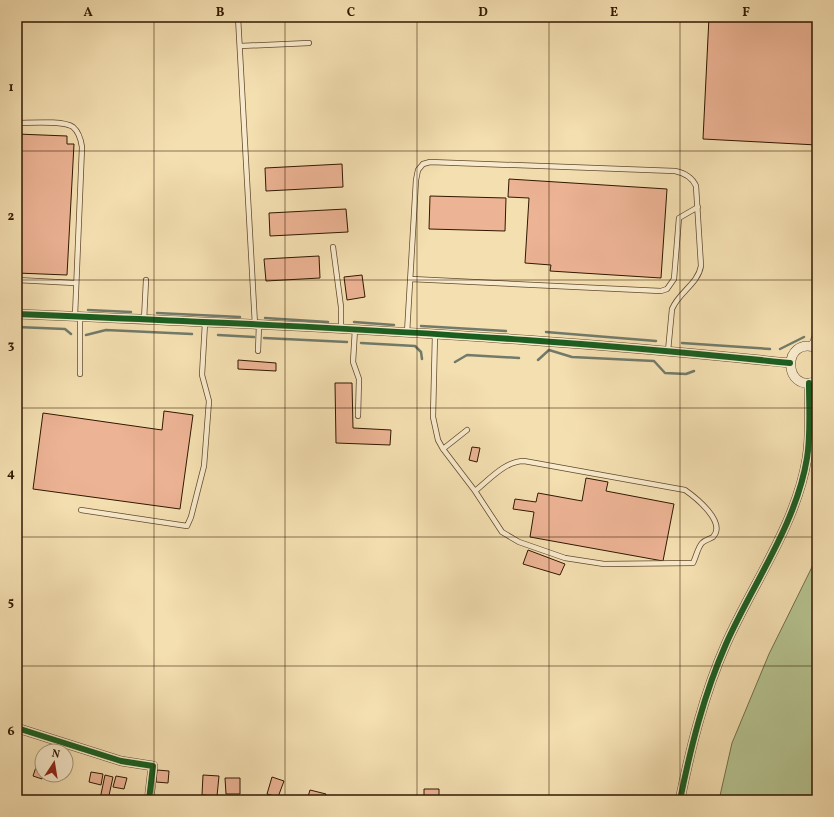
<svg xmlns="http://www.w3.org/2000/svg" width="834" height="817" viewBox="0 0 834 817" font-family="Vollkorn,serif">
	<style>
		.green { fill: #b5c390; stroke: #726e48 }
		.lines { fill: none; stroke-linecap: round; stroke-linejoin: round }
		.stream { stroke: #717a6a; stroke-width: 2.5 }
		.building { fill: #ecb394; stroke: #301800 }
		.lane-casing { stroke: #614a2c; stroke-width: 6 }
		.street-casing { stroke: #614a2c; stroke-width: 10 }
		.lane { stroke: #f8eacc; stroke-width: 4.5 }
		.street { stroke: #f8eacc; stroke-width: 9 }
		.cycleway-casing { stroke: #f8eacc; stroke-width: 8 }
		.cycleway { stroke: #1b5e20; stroke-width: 6 }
		.grid { fill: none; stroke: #301800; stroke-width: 1; stroke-opacity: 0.55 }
		.neatline { fill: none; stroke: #301800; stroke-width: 1.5 }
		.grid-label { font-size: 13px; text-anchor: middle; font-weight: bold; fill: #301800 }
	</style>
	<rect width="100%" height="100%" fill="#f4dfb1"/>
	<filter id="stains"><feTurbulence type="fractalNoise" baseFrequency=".005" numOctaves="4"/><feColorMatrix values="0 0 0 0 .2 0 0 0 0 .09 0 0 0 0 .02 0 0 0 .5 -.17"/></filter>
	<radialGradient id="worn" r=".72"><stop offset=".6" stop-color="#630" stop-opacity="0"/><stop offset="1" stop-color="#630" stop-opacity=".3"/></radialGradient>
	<path class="green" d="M817,564V800H719L732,743L769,654L813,565Z"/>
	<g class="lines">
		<path class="stream" d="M88,310L131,312
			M157,313L240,317
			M265,318L328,322
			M354,322L394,325
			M421,326L506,331
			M17,327L65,329L71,334
			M546,332L656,341
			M86,335L106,330L192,334
			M218,335L254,337
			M264,338L347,342
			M361,343L415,346L421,352L422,359
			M682,343L770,349
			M780,349L804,337
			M538,360L549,350L572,357L654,361L665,373L686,374L694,371
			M455,362L467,355L519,358"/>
	</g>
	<path class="building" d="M709,17H817V145L703,139Z
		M17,134L67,136V144H74L67,275L17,273Z
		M342,164L343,187L266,191L265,168Z
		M509,179L667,189L661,278L550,271L551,265L525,263L529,198L508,197Z
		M430,196L506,198L505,231L429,229Z
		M346,209L348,232L270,236L269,213Z
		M319,256L320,278L266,281L264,259Z
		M362,275L365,297L347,300L344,277Z
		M238,360L276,363V371L238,369Z
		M335,383H352L353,428L391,430L390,445L336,443Z
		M164,411L193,415L180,509L33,489L43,413L162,430Z
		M472,447L480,448L477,462L469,460Z
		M586,478L608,482L606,491L674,504L663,561L530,537L534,512L513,509L515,499L536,502L538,493L582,501Z
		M528,550L565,564L560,575L523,564Z
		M37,764L42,765V775H44L42,779L33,776Z
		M157,770L169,771L168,783L156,782Z
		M91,772L103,774L101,785L89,782Z
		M105,775L113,777L108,800L100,799Z
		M203,775L219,776L217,796L202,795Z
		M116,776L127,778L124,789L113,787Z
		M272,777L284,781L278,797L267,794Z
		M225,778H240V794H226Z
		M424,789H439V800H424Z
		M310,790L326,794L325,800H307Z"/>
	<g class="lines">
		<defs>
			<path id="lane" d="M238,17L255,325
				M240,46L309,43
				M17,123C30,123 63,120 73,127C79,132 81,140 82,147L75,316
				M333,247L341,307V328
				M411,279L661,291L667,289L674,279L679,218L698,207
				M17,280L75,283
				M144,320L146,280
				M355,329L353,362L359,379L358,416
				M407,333L416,180L418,170L423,164L430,162L675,171C685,173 692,177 696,186L701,266C698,284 679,292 672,309L668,351
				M435,334L433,417L438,440L443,449L475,491L502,532L519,542L565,558L604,564L693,563C696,557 698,547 702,543C705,540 710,539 713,537C727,522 695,497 685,490L524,461C505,461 489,480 475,491
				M258,351L259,325
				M80,374V317
				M443,449L467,430
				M81,510L187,526L191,517L204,466L209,401L202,375L205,323"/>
			<path id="street" d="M17,314C187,321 357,328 526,340C614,346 702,354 790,363
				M813,347L817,336
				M817,348C781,335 783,395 817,381
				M17,728L121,761L153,766L149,800
				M680,800C691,746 704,694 726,644C753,583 796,525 807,458C811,434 809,408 809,383"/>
		</defs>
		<use href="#lane" class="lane-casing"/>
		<use href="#street" class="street-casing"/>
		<use href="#lane" class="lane"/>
		<use href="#street" class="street"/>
		<defs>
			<path id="cycleway" d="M17,314C187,321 357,328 526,340C614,346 702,354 790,363
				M17,728L121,761L153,766L149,800
				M680,800C691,746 704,694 726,644C753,583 796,525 807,458C811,434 809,408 809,383"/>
		</defs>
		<use href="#cycleway" class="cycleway-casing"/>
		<use href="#cycleway" class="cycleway"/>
	</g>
	<path class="grid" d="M154,17V800M285,17V800M417,17V800M549,17V800M680,17V800M17,151H817M17,280H817M17,408H817M17,537H817M17,666H817"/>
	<rect width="834" height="817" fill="none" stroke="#f4dfb1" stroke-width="44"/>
	<g transform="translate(54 763) rotate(12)"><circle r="19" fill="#f8eacc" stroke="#a8967a"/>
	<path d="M0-3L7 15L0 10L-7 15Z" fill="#8f2418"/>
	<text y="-6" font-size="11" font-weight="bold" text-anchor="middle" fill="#301800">N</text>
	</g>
	<rect x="22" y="22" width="790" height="773" class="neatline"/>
	<g class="grid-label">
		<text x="88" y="16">A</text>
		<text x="220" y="16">B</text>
		<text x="351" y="16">C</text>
		<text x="483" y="16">D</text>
		<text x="614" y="16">E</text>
		<text x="746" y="16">F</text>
		<text x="11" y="91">1</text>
		<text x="11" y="220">2</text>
		<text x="11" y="349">3</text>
		<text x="11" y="477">4</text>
		<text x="11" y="606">5</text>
		<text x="11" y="735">6</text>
	</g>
	<rect width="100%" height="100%" filter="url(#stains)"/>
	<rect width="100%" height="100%" fill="url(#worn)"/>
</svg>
